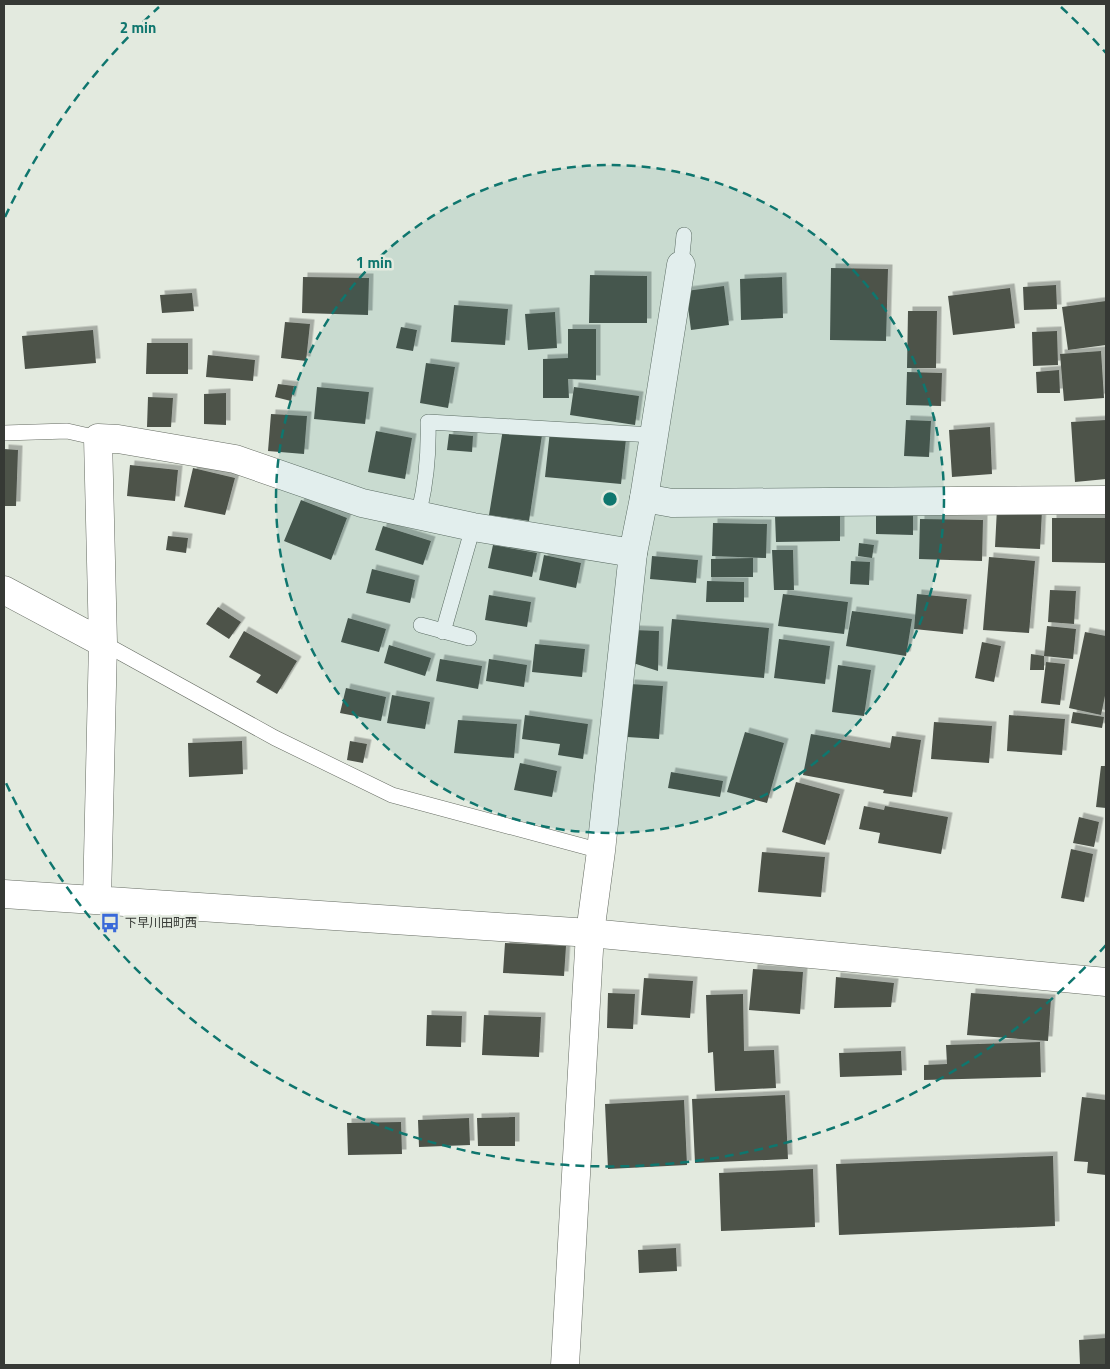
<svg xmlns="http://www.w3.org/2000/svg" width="1110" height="1369" viewBox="0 0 1110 1369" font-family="'Titillium Web','Noto Sans JP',sans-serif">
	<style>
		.building { fill: #4d524a; filter: url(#shadow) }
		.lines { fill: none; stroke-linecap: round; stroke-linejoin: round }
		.service-casing { stroke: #666c63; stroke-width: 16 }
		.minor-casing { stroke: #666c63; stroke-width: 29 }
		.tertiary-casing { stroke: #666c63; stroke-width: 29 }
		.service { stroke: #fff; stroke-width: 15 }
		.minor { stroke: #fff; stroke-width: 28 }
		.tertiary { stroke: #fff; stroke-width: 28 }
		.ring { fill: none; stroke: #0f766e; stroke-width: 2.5; stroke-dasharray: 9 6 }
		.labels { text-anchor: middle; stroke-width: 5; stroke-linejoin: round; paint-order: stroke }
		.poi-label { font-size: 12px; fill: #363935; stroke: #e3eadf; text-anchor: start }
		.centre { fill: #0f766e; stroke: #e3eadf; stroke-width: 2.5 }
		.ring-label { font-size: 15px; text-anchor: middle; font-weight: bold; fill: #0f766e; stroke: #e3eadf; stroke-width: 5; stroke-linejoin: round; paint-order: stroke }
	</style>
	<defs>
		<filter id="shadow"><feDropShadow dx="4.5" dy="-4.5" stdDeviation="0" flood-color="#0004"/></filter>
	</defs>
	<rect width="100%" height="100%" fill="#e3eadf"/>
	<path class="building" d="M831,268L888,269L886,341L830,340Z
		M590,275L647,276V323H589Z
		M303,277L369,278L368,315L302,313Z
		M782,277L783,318L741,320L740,279Z
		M1056,285L1057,309L1024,310L1023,287Z
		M724,286L729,325L691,330L686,291Z
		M1010,288L1015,328L953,335L948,296Z
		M192,293L194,311L162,313L160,295Z
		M1106,301V345L1068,350L1062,307Z
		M454,305L508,309L505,345L451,342Z
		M908,311H937L936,368H907Z
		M555,312L557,348L528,350L525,314Z
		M285,322L310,324L306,361L281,358Z
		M401,327L417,330L413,351L396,348Z
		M568,329H596V380L568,379L569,398H543V359L568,358Z
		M93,330L96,363L25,369L22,336Z
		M1057,331L1058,365L1033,366L1032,332Z
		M147,343H188V374H146Z
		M1101,351L1104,398L1064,401L1060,354Z
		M208,355L255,360L253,381L206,377Z
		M426,363L455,367L448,408L420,403Z
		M1059,370L1060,393H1037L1036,372Z
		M907,372L942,373L941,406L906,405Z
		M278,384L294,386L291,401L275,397Z
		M317,387L369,392L365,424L314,419Z
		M574,387L639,396L635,425L570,415Z
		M226,393V425L204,424V394Z
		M148,397L173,398L171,427H147Z
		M271,414L307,416L304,454L268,451Z
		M906,420L931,421L929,457L904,456Z
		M1106,420V479L1075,482L1071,422Z
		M990,427L992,474L952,477L949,430Z
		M503,429L542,435L529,521L489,515Z
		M376,431L412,438L405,479L368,472Z
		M550,431L626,439L621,484L545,477Z
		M449,434L473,436L472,452L447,450Z
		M4,449L18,450L16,506H4Z
		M130,465L178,470L175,501L127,496Z
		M193,468L235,478L225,515L184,507Z
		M301,500L347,518L331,560L284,541Z
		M997,508L1042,510L1040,549L995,547Z
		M876,511L913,512V535L876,534Z
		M840,515V541L776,542L775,516Z
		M1052,518H1106V563L1052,562Z
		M920,519L983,520L982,561L919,559Z
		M713,523L767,524L766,558L712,556Z
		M383,526L431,541L423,565L375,550Z
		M168,536L188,538L186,553L166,550Z
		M859,543L874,545L872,558L858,556Z
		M493,545L537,553L532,577L488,568Z
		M772,550H793L794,590H774Z
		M544,555L581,563L576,588L539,580Z
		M652,556L698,560L696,583L650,579Z
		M989,557L1035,561L1029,633L983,630Z
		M753,558V577H711V559Z
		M851,561L870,562L869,585L850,584Z
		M372,569L415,580L410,603L366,593Z
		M707,581L744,582V602H706Z
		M1050,590L1076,591L1074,624L1048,622Z
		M783,594L848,602L844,634L778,626Z
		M917,594L967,599L963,634L914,629Z
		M489,595L531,602L527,627L485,620Z
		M218,607L241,622L229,639L206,624Z
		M852,611L912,619L906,656L846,646Z
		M348,618L386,629L379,652L341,642Z
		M672,619L769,628L764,678L667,669Z
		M1047,626L1076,629L1073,659L1044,656Z
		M633,630L659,631L658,671L633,663Z
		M244,631L297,661L277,694L256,682L261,675L229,657Z
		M1085,632L1106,636V691L1101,715L1069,708Z
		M779,639L830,646L825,684L774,678Z
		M982,642L1001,646L994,682L975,678Z
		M535,644L585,649L582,677L532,672Z
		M389,645L431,658L425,676L384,663Z
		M1031,654L1044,656V670H1030Z
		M440,659L482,666L478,689L436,681Z
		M489,659L527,665L524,687L486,681Z
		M1046,662L1065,664L1060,705L1041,703Z
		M838,665L871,670L864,716L832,712Z
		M630,684L663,686L659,739L627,737Z
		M346,688L386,697L381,721L340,713Z
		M392,695L430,702L425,729L387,723Z
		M1073,712L1104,717L1102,728L1071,723Z
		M525,715L588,724L583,759L558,755L560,744L522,739Z
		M1009,715L1065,719L1062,755L1007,751Z
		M458,720L517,724L514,758L454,753Z
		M934,722L992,726L989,763L931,759Z
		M745,732L784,743L767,803L727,792Z
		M811,734L890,748L892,736L921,740L912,797L883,793L884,790L803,775Z
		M242,741L243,774L189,777L188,743Z
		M350,741L367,744L363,763L347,760Z
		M520,763L557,771L552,797L514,790Z
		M1101,766H1106V808L1096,807Z
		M671,772L723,781L720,797L668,788Z
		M796,782L840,794L825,845L782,832Z
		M864,806L884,810L885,806L948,817L941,854L878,843L880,833L859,829Z
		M1079,817L1099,822L1094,847L1073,843Z
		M1071,849L1093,854L1084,902L1061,898Z
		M762,852L825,857L821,897L758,892Z
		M505,943L566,946L564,976L503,973Z
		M753,969L803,972L800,1014L749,1010Z
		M836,977L894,983L891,1007L834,1008Z
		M644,978L693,981L690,1018L641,1015Z
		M608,993L635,994L633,1029L607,1028Z
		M971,993L1051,999L1048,1041L967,1035Z
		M743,994L744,1051L774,1050L776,1088L715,1091L713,1052L708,1053L706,995Z
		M427,1015L462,1016L461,1047L426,1046Z
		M484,1015L541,1017L539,1057L482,1055Z
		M1040,1042L1041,1077L924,1080V1065L947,1064L946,1045Z
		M901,1051L902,1075L840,1077L839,1053Z
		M785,1095L788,1159L695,1163L692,1099Z
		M1082,1097L1106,1100V1175L1087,1173L1088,1162L1074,1161Z
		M684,1100L687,1165L608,1169L605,1104Z
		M515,1117V1146H478L477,1118Z
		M469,1118L470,1145L419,1147L418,1120Z
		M401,1122L402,1154L348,1155L347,1123Z
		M1053,1156L1055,1226L839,1235L836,1164Z
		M813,1169L815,1227L721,1231L719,1173Z
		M676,1248L677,1271L639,1273L638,1250Z
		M1106,1338V1365H1080L1079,1340Z"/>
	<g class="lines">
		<defs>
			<path id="service" d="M681,265L684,235
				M4,433L67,431L98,438
				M418,516C426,485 429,454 428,422L653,435
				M421,625L469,638
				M443,632L473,527
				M103,643L275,738L392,795L601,851"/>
			<path id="minor" d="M681,265L644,498L672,503L1106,500
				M4,590L103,643
				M4,894L590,933L1106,982
				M97,900L103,643L98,438L118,439L235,459L362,503L473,527L633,553"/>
			<path id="tertiary" d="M565,1365L590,933L601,851L633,553L644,498"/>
		</defs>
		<use href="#service" class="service-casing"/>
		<use href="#minor" class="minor-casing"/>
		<use href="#tertiary" class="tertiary-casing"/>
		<use href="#service" class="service"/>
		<use href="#minor" class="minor"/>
		<use href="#tertiary" class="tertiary"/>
	</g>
	<circle cx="610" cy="499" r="334" fill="#0f766e" fill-opacity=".12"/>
	<g class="ring">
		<circle cx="610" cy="499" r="334"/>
		<path d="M1106 945A667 667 0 0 1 5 781M5 217A667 667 0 0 1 159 7M1061 7A667 667 0 0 1 1106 53"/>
	</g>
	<defs>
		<symbol id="bus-bare" viewBox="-9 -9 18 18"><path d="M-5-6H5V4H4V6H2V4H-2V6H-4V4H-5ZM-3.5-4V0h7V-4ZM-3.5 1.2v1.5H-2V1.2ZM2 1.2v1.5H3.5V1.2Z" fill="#3969d9" stroke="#e3eadf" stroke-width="2.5" paint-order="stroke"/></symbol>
	</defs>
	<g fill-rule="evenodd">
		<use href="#bus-bare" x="96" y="909" width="28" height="28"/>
	</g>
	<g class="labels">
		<g class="poi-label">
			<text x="125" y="927">下早川田町西</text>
		</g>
	</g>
	<circle cx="610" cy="499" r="8" class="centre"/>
	<g class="ring-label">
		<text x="138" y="33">2 min</text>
		<text x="374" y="268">1 min</text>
	</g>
	<rect width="1110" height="1369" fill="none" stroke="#363935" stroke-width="10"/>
</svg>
